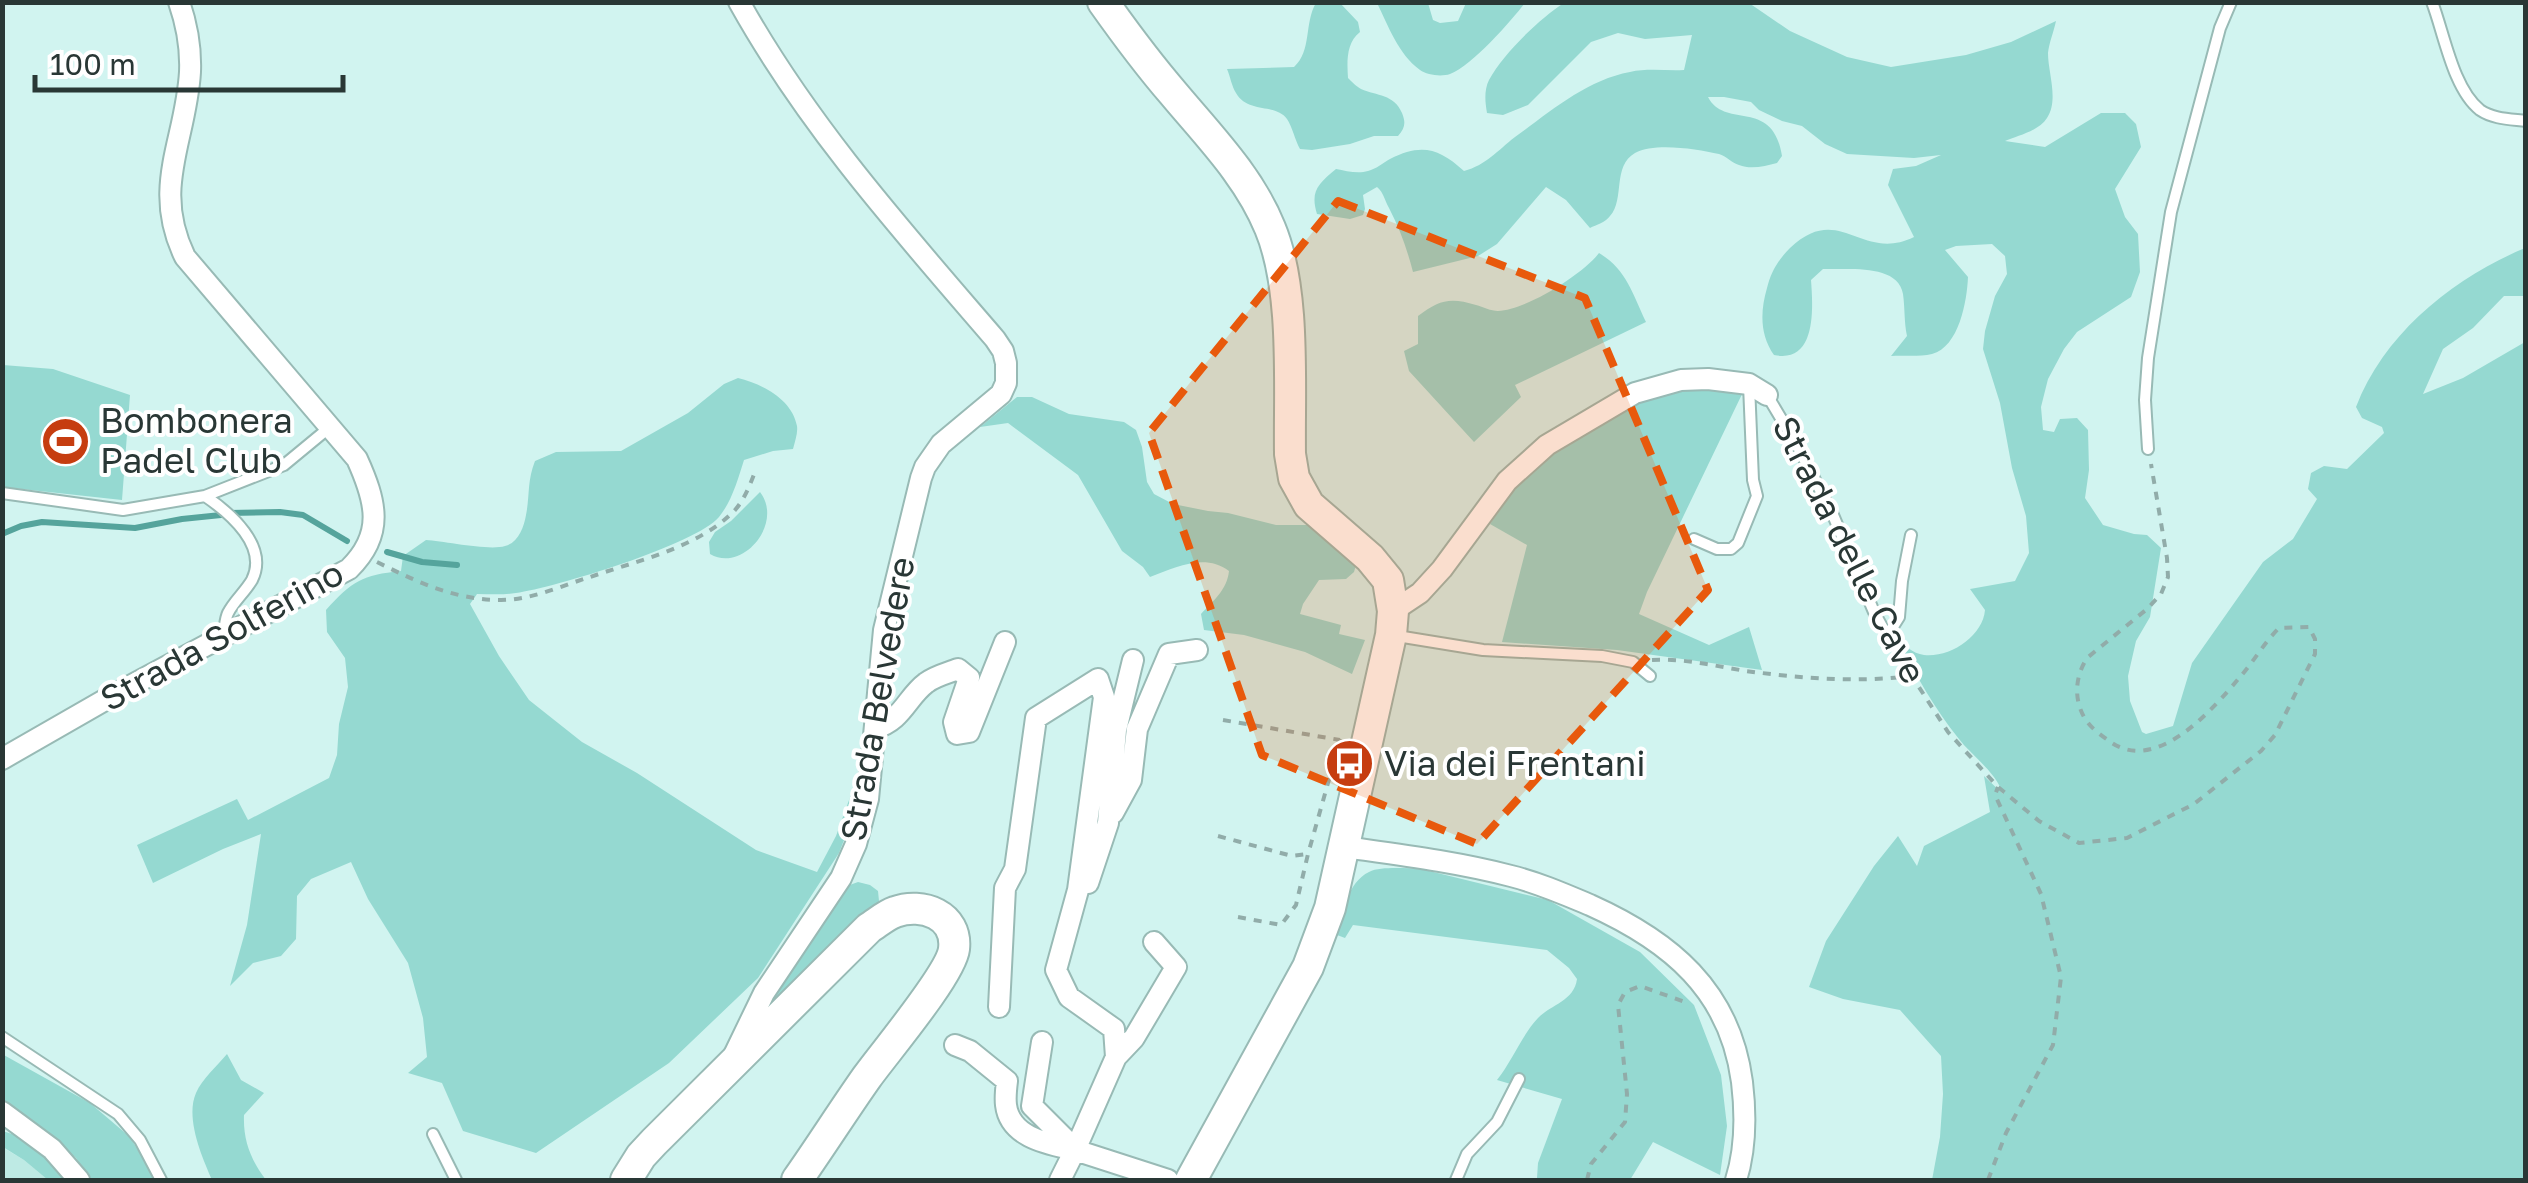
<svg xmlns="http://www.w3.org/2000/svg" width="2528" height="1183" viewBox="0 0 2528 1183" font-family="'Golos Text',sans-serif">
	<style>
		.built { fill: #beeae4 }
		.green { fill: #95d9d1 }
		.lines { fill: none; stroke-linecap: round; stroke-linejoin: round }
		.stream { stroke: #55a49c; stroke-width: 6 }
		.service-casing { stroke: #98bab5; stroke-width: 14 }
		.minor-casing { stroke: #98bab5; stroke-width: 24 }
		.secondary-casing { stroke: #98bab5; stroke-width: 34 }
		.path { stroke: #91aca9; stroke-width: 4; stroke-dasharray: 8 8; stroke-linecap: butt }
		.service { stroke: #fff; stroke-width: 10 }
		.minor { stroke: #fff; stroke-width: 20 }
		.secondary { stroke: #fff; stroke-width: 30 }
		.marked { fill: #e8590c; fill-opacity: 0.2; stroke: #e8590c; stroke-width: 8; stroke-dasharray: 20 12; stroke-linejoin: round }
		.labels { text-anchor: middle; stroke-width: 8; stroke-linejoin: round; paint-order: stroke }
		.poi-label { font-size: 35px; fill: #293735; stroke: #fff; text-anchor: start }
		.street-label { font-size: 35px; fill: #293735; stroke: #fff }
	</style>
	<rect width="100%" height="100%" fill="#d1f4f0"/>
	<path class="built" d="M2,1147L24,1160L48,1180H3Z"/>
	<path class="green" d="M1316,3H1340L1358,22L1360,32C1346,43 1347,62 1348,78C1351,81 1357,87 1361,89C1377,96 1394,94 1402,113C1406,123 1405,128 1398,136H1374L1350,144L1312,150L1300,149C1295,140 1292,126 1287,119C1276,103 1248,114 1236,93C1232,87 1230,76 1227,69L1294,67C1312,51 1304,23 1316,3Z
		M1377,3H1428L1433,20L1440,23L1458,21L1466,3H1525C1510,22 1473,65 1450,74C1441,77 1427,75 1420,70C1398,54 1388,25 1377,3Z
		M1564,3H1749L1790,31L1847,57L1891,67L1966,55L2011,42L2056,21C2054,31 2049,43 2048,53C2048,73 2059,100 2047,118C2039,131 2017,136 2005,141L2045,147L2101,113H2125L2136,124L2141,147L2115,189L2125,217L2138,234L2140,272L2131,297L2077,332L2064,349L2048,379L2041,407L2043,430L2054,432L2060,419L2077,418L2088,430L2089,470L2085,498L2103,525L2134,534L2147,535L2161,548L2150,617L2136,641L2128,676L2130,701L2142,732L2146,734L2173,726L2192,663L2263,562L2293,539L2317,499L2308,489L2311,473L2324,466L2347,469L2384,433L2382,427L2362,418L2356,407C2385,332 2454,278 2525,248V296H2504L2473,328L2443,349L2423,394L2463,378L2525,342V1180H1932L1940,1137L1943,1094L1941,1056L1900,1010L1843,999L1809,987L1826,941L1874,866L1898,836L1917,866L1924,846L1990,812L1984,776L2003,794C1996,772 1973,757 1959,739C1934,708 1914,672 1897,638C1905,646 1912,653 1924,655C1950,658 1983,636 1985,610L1970,589L2015,581L2029,553L2026,516L2012,468L2000,403L1983,349L1985,331L1995,296L2007,274L2005,256L1992,244L1956,246L1945,250L1968,277C1967,301 1959,347 1932,354C1919,357 1903,355 1891,356L1907,336C1904,322 1905,308 1903,294C1898,263 1846,270 1823,269L1811,280C1813,307 1817,364 1774,355C1760,335 1760,312 1767,288C1771,272 1778,260 1790,248C1840,201 1861,263 1914,237L1888,185L1893,169L1916,166L1941,155L1914,158L1847,154L1825,144L1802,126L1782,121L1759,110L1751,102L1724,97H1708C1725,130 1773,97 1782,156L1777,163C1765,166 1751,170 1739,165C1732,163 1726,156 1719,154C1697,149 1655,142 1635,153C1612,166 1625,199 1610,216C1606,222 1596,225 1590,228L1566,200L1546,187L1497,244L1478,256L1413,272C1407,249 1400,229 1389,208C1384,199 1384,193 1377,187L1363,195L1365,209L1363,215L1350,219L1317,214C1310,191 1318,184 1336,169C1346,171 1358,174 1368,171C1376,169 1383,163 1390,159C1421,143 1439,148 1464,171C1486,165 1497,151 1515,137C1550,112 1586,80 1630,72C1647,68 1667,71 1684,70L1692,35L1645,39L1618,33L1591,42L1528,105L1503,115L1487,113C1485,102 1484,90 1489,80C1503,54 1539,19 1564,3Z
		M1599,253C1627,270 1632,293 1646,322L1515,385L1521,397L1474,442L1409,371L1404,351L1418,344V316C1439,300 1450,297 1476,305C1483,307 1491,311 1498,311C1526,310 1582,275 1599,253Z
		M3,365L53,369L130,395L122,500L3,487Z
		M738,378C762,384 792,399 797,426C798,433 795,441 793,449L773,451L744,460C738,479 732,501 719,517C697,544 554,588 516,593C503,595 490,594 477,594L470,604L499,656L529,700L582,742L637,773L756,850L817,872L836,836L857,778V794L851,822L839,853L758,978L669,1063L536,1153L463,1131L442,1083L408,1073L427,1057L423,1018L408,963L368,899L351,862L311,879L297,896L296,939L281,956L253,963L230,986L247,925L261,834L223,849L153,883L137,845L237,799L248,820L329,778L337,755L339,724L348,687L345,658L327,632L326,610C352,581 362,575 401,571L403,556L426,540C444,541 489,551 505,546C518,543 524,527 526,515C530,495 527,481 535,461L556,452L621,451L688,413L724,384Z
		M1720,385L1744,390L1647,592L1639,614L1709,645L1749,627L1762,670L1617,650L1502,642L1527,545L1490,524L1516,487L1550,453L1633,404L1657,396Z
		M1017,397H1032L1069,414L1124,422L1136,430L1142,447L1147,482L1154,494L1173,504L1208,511L1228,513L1276,525H1319L1358,558L1354,572L1346,579L1319,580L1303,604L1300,614L1341,625L1339,634L1365,640L1352,674L1305,652L1244,635L1204,630L1201,614C1213,601 1227,590 1229,571C1205,553 1176,567 1150,577L1143,567L1122,551L1078,475L1008,423L980,427Z
		M760,492C784,523 743,573 710,554L709,542L715,532L731,521Z
		M1417,868L1548,900L1640,952L1694,1005L1721,1075L1727,1126L1720,1175L1653,1142L1630,1180H1548L1537,1178L1538,1163L1562,1099L1497,1080C1512,1061 1522,1035 1538,1018C1552,1004 1574,1001 1577,979L1569,968L1547,950L1353,925L1345,938L1337,935C1341,914 1348,882 1369,872C1381,866 1404,869 1417,868Z
		M858,882L870,885L878,891L879,901L873,911L763,1025L765,991L847,886Z
		M2,1054L90,1103L130,1137L156,1180H90L76,1158L14,1107L3,1101Z
		M227,1054L241,1080L264,1093L244,1115C243,1141 251,1160 266,1180H212C202,1157 185,1118 196,1093C202,1079 217,1066 227,1054Z
		M2,1131C32,1138 49,1159 69,1180H48L24,1160L3,1147Z"/>
	<g class="lines">
		<path class="stream" d="M229,513L280,512L303,515L347,541
			M2,534L21,526L42,522L135,528L182,519L221,515
			M387,552L422,562L457,565"/>
		<defs>
			<path id="service" d="M2432,2C2444,33 2453,89 2480,110C2493,119 2510,119 2526,121
				M1767,395L1798,447L1833,515L1874,612L1887,636L1899,617L1902,581L1911,535
				M2148,449L2145,400L2148,358L2171,212L2220,28L2231,2
				M2,493L123,510L205,496L284,465L330,427
				M205,496C230,513 269,546 252,580C245,592 234,601 228,613C225,619 225,629 223,636
				M1694,539L1717,549H1731L1738,543L1757,496L1753,480L1749,385
				M1397,636L1483,650L1602,656L1633,662L1650,676
				M2,1037L118,1114L140,1140L161,1180
				M433,1134L456,1180
				M1456,1180L1467,1154L1497,1122L1519,1079"/>
			<path id="minor" d="M1393,611L1420,593L1442,569L1507,481L1547,445L1635,393L1681,380L1708,379L1749,384L1767,395
				M875,728C902,721 907,697 926,683C935,676 948,673 958,669L969,678L954,722L957,734L969,732L1005,642
				M2,759L117,693L349,569C385,534 376,501 357,459L185,257C151,187 186,141 190,72C191,48 187,25 179,2
				M1113,813L1131,780L1137,729L1169,654L1197,650
				M1345,847C1401,855 1457,862 1511,876C1539,883 1564,894 1590,905C1670,941 1730,990 1742,1082C1746,1115 1746,1148 1736,1180
				M1088,883L1108,823L1116,730L1133,660
				M999,1007L1005,888L1015,869L1036,718L1098,679L1104,697L1078,890L1056,970L1069,997L1114,1029L1116,1057
				M1042,1042L1032,1106L1074,1148
				M955,1045L970,1051L1007,1081C1006,1089 1005,1097 1006,1105C1010,1138 1049,1144 1075,1150
				M734,1055L764,993L841,878L856,844L868,799L884,630L921,478L925,467L941,444L1001,394L1006,383V363L1003,351L995,339C903,232 808,126 739,2
				M2,1112L52,1149L79,1180
				M1075,1150L1116,1057L1134,1038L1176,967L1154,942
				M1060,1180L1075,1150L1168,1180"/>
			<path id="secondary" d="M1103,2C1125,33 1148,64 1173,93C1208,135 1249,176 1270,228C1296,290 1289,387 1290,454L1294,478L1309,505L1370,558L1388,580L1393,611L1391,635L1330,908L1308,967L1191,1180
				M626,1180L641,1156L654,1142L869,928C877,923 886,915 895,912C922,902 958,915 954,949C951,974 885,1052 867,1077C843,1111 821,1146 797,1180"/>
		</defs>
		<use href="#service" class="service-casing"/>
		<use href="#minor" class="minor-casing"/>
		<use href="#secondary" class="secondary-casing"/>
		<path class="path" d="M377,562C417,582 455,600 501,600C531,600 561,586 590,577C636,561 693,549 730,515C743,504 750,485 756,469
			M1893,647L1948,732L1998,787L2039,821L2079,843L2127,838L2194,804L2261,751L2275,735L2315,654V639L2309,627L2279,628C2264,643 2254,661 2240,677C2213,709 2158,773 2112,743C2102,736 2090,728 2084,717C2073,697 2076,675 2087,658L2147,609L2161,594L2168,577L2167,558L2151,464
			M1652,660C1684,658 1715,666 1746,671C1799,678 1857,683 1910,676
			M1223,720L1340,740L1341,737
			M1218,836L1292,856L1308,854
			M1238,917L1281,925L1296,905L1308,854L1339,744
			M1587,1180L1591,1164L1625,1122L1627,1094L1618,1005L1625,992L1640,986L1688,1003
			M1988,1180L2006,1133L2053,1045L2061,977L2041,894L1995,795L1998,787"/>
		<use href="#service" class="service"/>
		<use href="#minor" class="minor"/>
		<use href="#secondary" class="secondary"/>
	</g>
	<path class="marked" d="M1338,201L1585,298L1708,590L1477,844L1262,755L1149,433Z"/>
	<defs>
		<symbol id="stadium-disc" viewBox="-11 -11 22 22"><circle r="9.5" fill="#c63d10" stroke="#fff"/><path d="M0-5a6.5 5 0 1 0 0 10a6.5 5 0 1 0 0-10ZM-3.5-1.8h7v3.6h-7Z" fill="#fff"/></symbol>
		<symbol id="bus-disc" viewBox="-11 -11 22 22"><circle r="9.5" fill="#c63d10" stroke="#fff"/><path d="M-5-6H5V4H4V6H2V4H-2V6H-4V4H-5ZM-3.5-4V0h7V-4ZM-3.5 1.2v1.5H-2V1.2ZM2 1.2v1.5H3.5V1.2Z" fill="#fff"/></symbol>
	</defs>
	<g fill-rule="evenodd">
		<use href="#stadium-disc" x="38" y="414" width="55" height="55"/>
		<use href="#bus-disc" x="1322" y="736" width="55" height="55"/>
	</g>
	<g class="labels">
		<g class="poi-label">
			<text x="100" y="433">Bombonera<tspan x="100" dy="40">Padel Club</tspan></text>
			<text x="1384" y="776">Via dei Frentani</text>
		</g>
		<g class="street-label">
			<text transform="translate(1849 550) rotate(63)" y="12">Strada delle Cave</text>
			<text transform="translate(222 636) rotate(-29)" y="12">Strada Solferino</text>
			<text transform="translate(878 699) rotate(-80)" y="12">Strada Belvedere</text>
		</g>
	</g>
	<rect width="2528" height="1183" fill="none" stroke="#293735" stroke-width="10"/>
	<path d="M35 75v15h308v-15" fill="none" stroke="#293735" stroke-width="5"/>
	<text x="50" y="75" font-size="30" fill="#293735" stroke="#ffffff" stroke-width="8" paint-order="stroke">100 m</text>
</svg>
